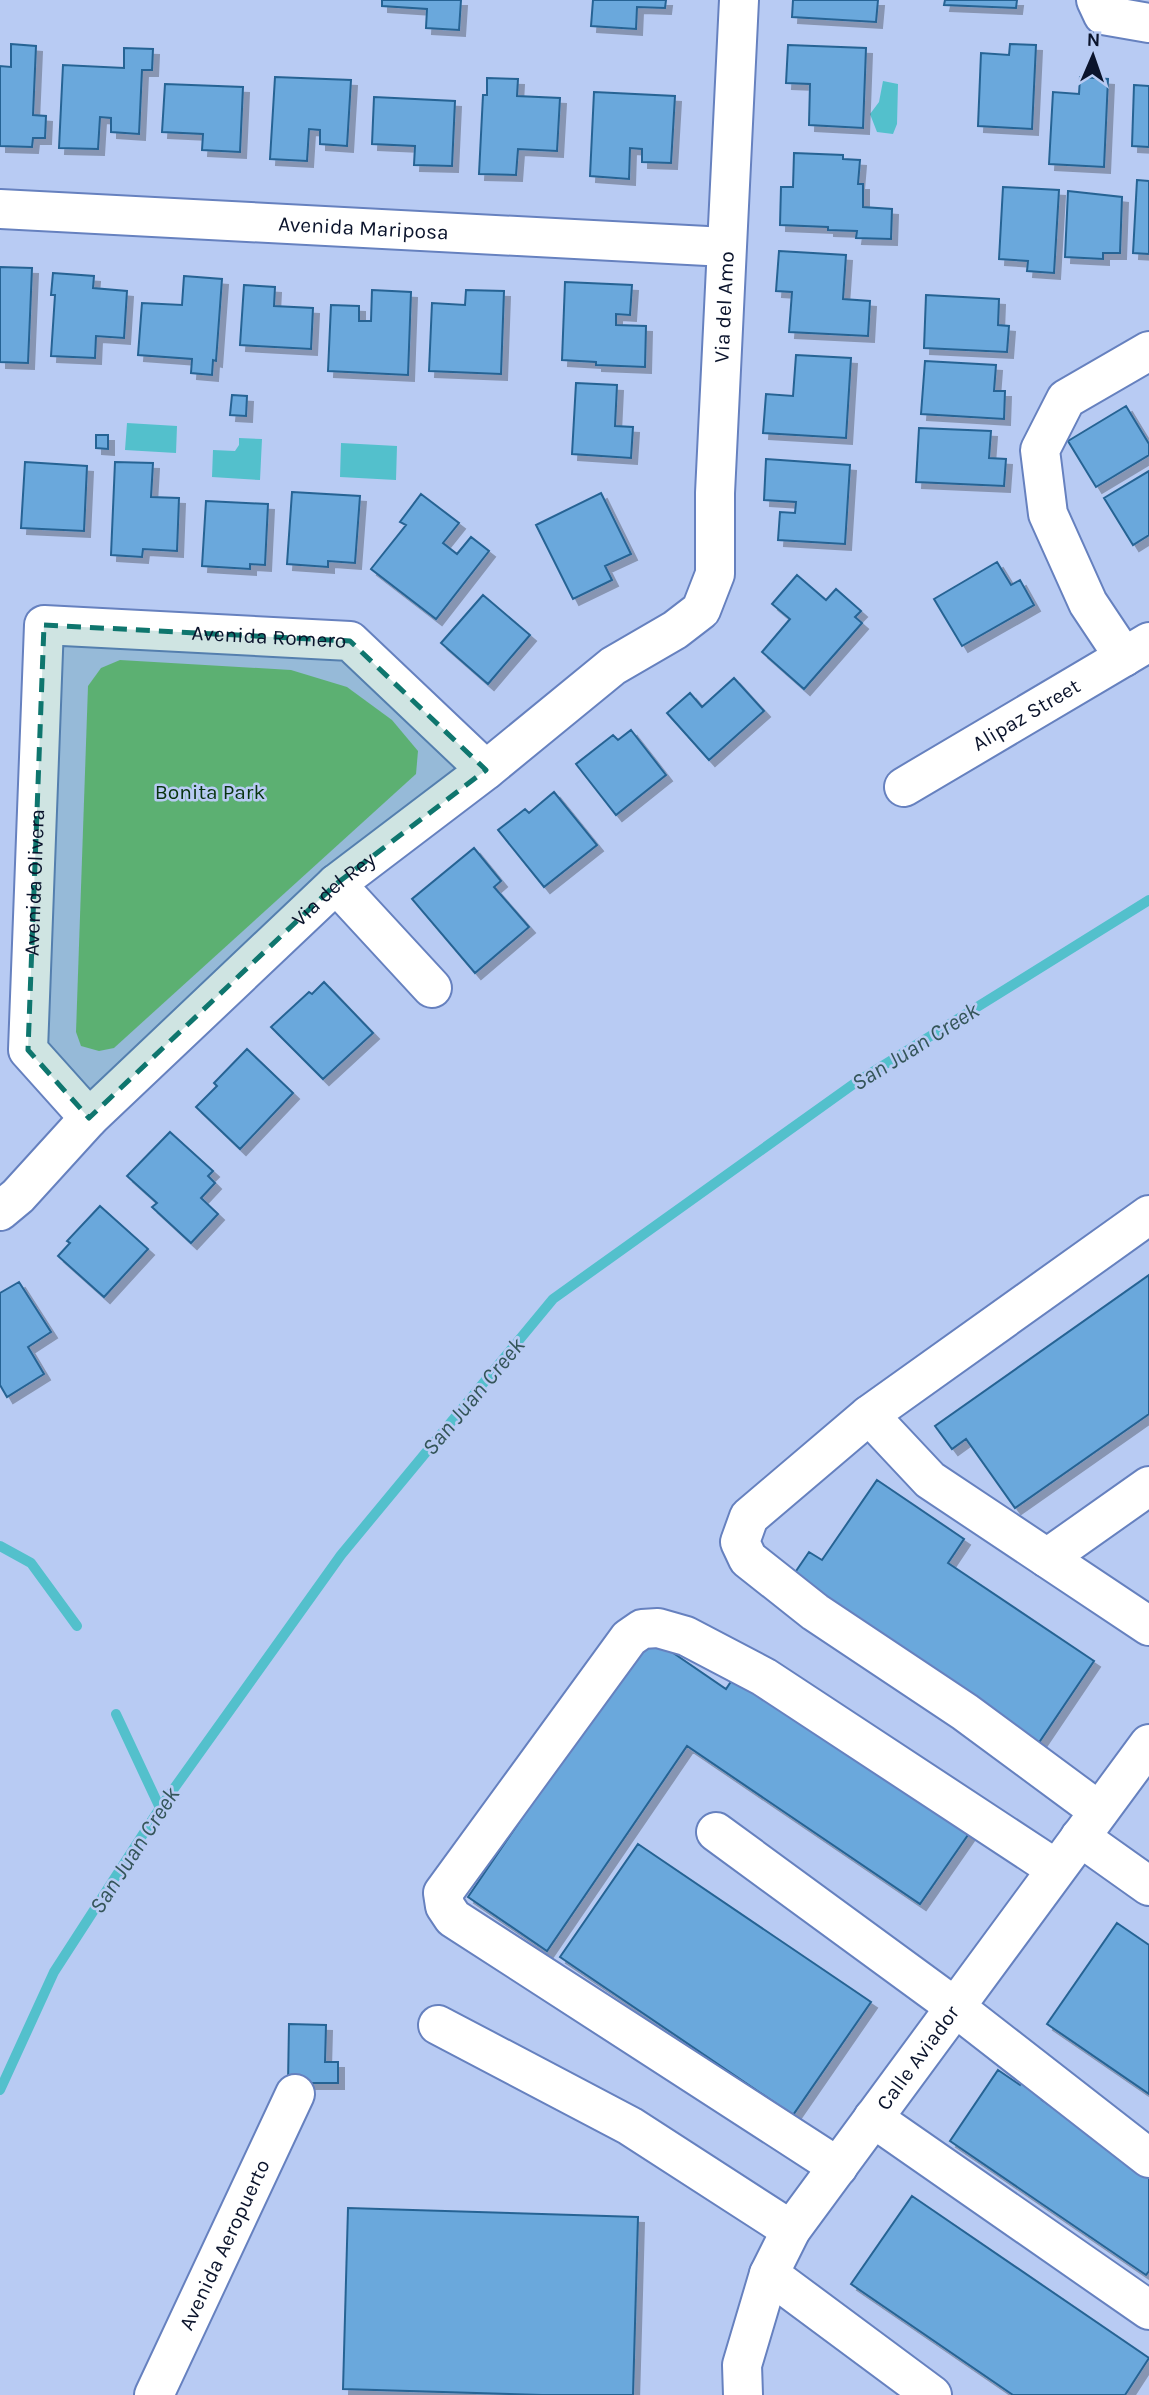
<svg xmlns="http://www.w3.org/2000/svg" width="1149" height="2395" viewBox="0 0 1149 2395" font-family="Karla,sans-serif">
	<style>
		.green { fill: #70bf74 }
		.water { fill: #53c0cc }
		.lines { fill: none; stroke-linecap: round; stroke-linejoin: round }
		.stream { stroke: #53c0cc; stroke-width: 10 }
		.building { fill: #6ba8dc; stroke: #266494; stroke-width: 2; filter: url(#shadow) }
		.minor-casing { stroke: #6681bf; stroke-width: 42 }
		.minor { stroke: #fff; stroke-width: 38 }
		.marked { fill: #0f766e; fill-opacity: 0.2; stroke: #0f766e; stroke-width: 5; stroke-dasharray: 14 9; stroke-linejoin: round }
		.labels { text-anchor: middle; stroke-width: 5; stroke-linejoin: round; paint-order: stroke }
		.street-label { font-size: 21px; fill: #0b142c; stroke: #b8cbf3 }
		.park-label { font-size: 21px; fill: #08330e; stroke: #b8cbf3 }
		.water-label { font-size: 23px; font-style: italic; fill: #345559; stroke: #b8cbf3 }
	</style>
	<defs>
		<filter id="shadow"><feDropShadow dx="6" dy="6" stdDeviation="0" flood-color="#0004"/></filter>
	</defs>
	<rect width="100%" height="100%" fill="#b8cbf3"/>
	<path class="green" d="M120,660L291,670L347,687L392,720L418,751L416,774L114,1048L99,1051L81,1046L76,1032L88,686L101,668Z"/>
	<path class="water" d="M883,81L898,84L897,124L893,134L877,132L870,114L879,102Z
		M127,423L177,426L176,453L125,450Z
		M239,438L262,439L260,480L212,477L213,450L235,451L239,445Z
		M341,443L397,446L396,480L340,477Z"/>
	<g class="lines">
		<path class="stream" d="M0,1546L31,1563L77,1626
			M116,1714L160,1808
			M0,2090L54,1972L160,1808L341,1555L553,1299L855,1083L1149,900"/>
	</g>
	<path class="building" d="M382,0H461L459,30L426,28L427,9L382,6Z
		M593,0H666L665,8L637,7L636,29L591,26Z
		M793,0H878L876,22L792,17Z
		M945,0H1017L1016,8L944,5Z
		M11,44L36,46L33,115L46,116L45,138H33L32,147L0,146V66L11,67Z
		M1010,44L1036,45L1032,129L978,126L981,53L1009,55Z
		M788,45L866,48L863,128L809,125L810,84L786,83Z
		M124,48L153,49L152,70H142L139,134L111,132V118L100,117L98,149L59,148L63,65L124,68Z
		M275,77L351,80L347,146L320,144V130L309,129L307,161L270,159Z
		M1080,77L1108,79L1104,167L1049,164L1053,92L1079,94Z
		M487,78L518,79L517,96L560,98L557,151L518,149L516,175L479,174L483,95H487Z
		M165,84L243,87L240,152L202,150L203,134L162,132Z
		M1134,85L1149,86V147L1132,146Z
		M594,92L675,96L671,163L642,162V149L630,148L629,179L590,176Z
		M374,97L455,101L452,166L414,165L415,146L372,144Z
		M794,153L843,155V159L860,160L858,184H863V207L892,209L891,239L856,238L857,231L828,230V227L780,225L781,187H793Z
		M1137,180L1149,181V254L1133,253Z
		M1003,187L1059,190L1054,273L1027,271L1028,261L999,259Z
		M1068,191L1122,197L1120,253H1103V259L1065,257Z
		M779,251L846,255L843,299L870,301L868,336L789,332L792,292L776,291Z
		M0,267L32,268L28,363L0,362Z
		M53,273L94,276L93,288L127,291L124,338L96,336L95,358L51,356L55,295H51Z
		M184,276L222,279L216,361L213,360L212,375L191,373L192,359L138,355L142,303L182,305Z
		M565,282L632,285L630,315L616,314V325L646,326L645,367L596,365V362L562,360Z
		M244,285L275,287L274,306L313,308L311,349L240,345Z
		M372,290L411,292L408,375L328,371L331,305L359,306V321H371Z
		M466,290L504,291L501,374L429,371L432,303L465,305Z
		M926,295L999,299L998,325L1009,326L1007,352L924,348Z
		M796,355L851,358L846,438L763,433L766,394L793,396Z
		M925,361L996,365L994,391H1005L1004,419L921,414Z
		M576,383L617,385L615,426L633,427L631,458L572,454Z
		M232,395L247,396L246,416L230,415Z
		M1126,406L1149,444V455L1096,487L1068,441Z
		M919,428L991,431L989,458L1006,459L1004,486L916,482Z
		M96,435H108V449L96,448Z
		M766,459L850,465L845,544L778,540L780,512L795,513L796,502L764,500Z
		M25,462L87,466L84,531L21,528Z
		M115,462L153,463L151,497L179,498L177,551L143,549L142,557L111,555Z
		M1149,471V535L1133,545L1104,498Z
		M292,492L360,496L355,563L328,561V567L287,564Z
		M601,493L631,554L605,566L612,580L573,599L536,525Z
		M421,494L459,523L443,543L457,554L471,537L489,551L436,619L371,569L406,525L400,522Z
		M206,501L268,504L265,565L250,564V569L202,566Z
		M997,562L1011,585L1020,580L1034,605L962,646L934,599Z
		M797,575L826,600L836,589L861,611L855,617L862,623L804,689L762,652L790,619L772,604Z
		M483,595L530,635L488,684L441,643Z
		M734,678L764,711L709,760L667,713L690,693L702,707Z
		M631,730L666,775L616,815L576,764L613,735L618,740Z
		M554,792L597,845L544,887L498,830L525,809L529,813Z
		M474,848L501,881L494,887L529,927L475,973L412,899Z
		M324,982L373,1033L323,1079L271,1027L309,992L312,994Z
		M247,1049L293,1093L240,1149L196,1107L217,1086L214,1083Z
		M170,1132L213,1171L208,1176L215,1183L201,1198L218,1214L191,1243L152,1207L157,1203L127,1176Z
		M100,1206L148,1249L104,1297L58,1256L70,1243L67,1241Z
		M1149,1275V1414L1015,1508L966,1439L952,1449L935,1426Z
		M19,1282L51,1332L28,1347L44,1374L7,1397L0,1385V1293Z
		M877,1480L964,1539L948,1563L1094,1661L1038,1744L792,1577L809,1552L822,1560Z
		M647,1635L726,1689L736,1674L970,1832L920,1904L687,1746L547,1951L468,1897Z
		M638,1844L871,2002L793,2115L560,1957Z
		M1117,1923L1149,1945V2094L1047,2024Z
		M289,2024L326,2025L325,2062H338V2083H288Z
		M998,2070L1020,2085L1024,2080L1045,2095L1042,2100L1149,2173V2271L1146,2275L950,2141Z
		M912,2196L1149,2358L1125,2395H1013L851,2284Z
		M348,2208L638,2217L633,2395H542L343,2389Z"/>
	<g class="lines">
		<defs>
			<g id="minor">
				<path d="M1096,0L1103,15L1149,23"/>
				<path id="s1" d="M0,209L726,247"/>
				<path d="M1124,657L1088,603L1048,514L1040,450L1066,399L1149,351"/>
				<path id="s2" d="M904,787L1149,642"/>
				<path d="M336,884L432,988"/>
				<path id="s3" d="M89,1118L28,1050L44,625L350,641L486,770"/>
				<path id="s4" d="M0,1211L18,1196L89,1118L336,884L486,770L613,666L675,630L701,610L715,574V493L739,0"/>
				<path d="M1149,1215L869,1415L930,1480L1149,1626"/>
				<path d="M869,1415L749,1517L740,1542L748,1559L815,1612L965,1712L1099,1811"/>
				<path d="M1047,1558L1149,1486"/>
				<path d="M716,1832L955,2007L1149,2158"/>
				<path d="M1080,1837L1149,1886"/>
				<path d="M438,2025L630,2126L791,2230"/>
				<path d="M873,2118L1149,2310"/>
				<path d="M838,2167L453,1918L445,1906L443,1893L629,1638L642,1629L658,1628L686,1636L764,1677L1056,1869"/>
				<path d="M769,2274L932,2395"/>
				<path id="s5" d="M154,2395L295,2094"/>
				<path id="s6" d="M743,2395L742,2365L769,2274L791,2230L1149,1744"/>
			</g>
		</defs>
		<use href="#minor" class="minor-casing"/>
		<use href="#minor" class="minor"/>
	</g>
	<path class="marked" d="M44,625L350,641L486,770L336,884L89,1118L28,1050Z"/>
	<g class="labels">
		<g class="street-label">
			<text dy="7" stroke="none"><textPath href="#s1" startOffset="364">Avenida Mariposa</textPath></text>
			<text dy="7" stroke="none"><textPath href="#s4" startOffset="1232">Via del Amo</textPath></text>
			<text dy="7" stroke="none"><textPath href="#s3" startOffset="742">Avenida Romero</textPath></text>
			<text dy="7" stroke="none"><textPath href="#s2" startOffset="142">Alipaz Street</textPath></text>
			<text dy="7" stroke="none"><textPath href="#s3" startOffset="259">Avenida Olivera</textPath></text>
			<text dy="7" stroke="none"><textPath href="#s4" startOffset="464">Via del Rey</textPath></text>
			<text dy="7" stroke="none"><textPath href="#s6" startOffset="388">Calle Aviador</textPath></text>
			<text dy="7" stroke="none"><textPath href="#s5" startOffset="166">Avenida Aeropuerto</textPath></text>
		</g>
		<g class="park-label">
			<text x="210" y="799">Bonita Park</text>
		</g>
		<g class="water-label">
			<text transform="translate(915 1046) rotate(-32)" y="8">San Juan Creek</text>
			<text transform="translate(473 1396) rotate(-50)" y="8">San Juan Creek</text>
			<text transform="translate(134 1850) rotate(-57)" y="8">San Juan Creek</text>
		</g>
	</g>
	<g transform="translate(1093 56) rotate(2)" stroke="#b8cbf3" stroke-width="5" paint-order="stroke">
	<path d="M0-5L12 26L0 18L-12 26Z" fill="#0b142c"/>
	<text y="-10" font-size="19" font-weight="bold" text-anchor="middle" fill="#0b142c">N</text>
	</g>
</svg>
